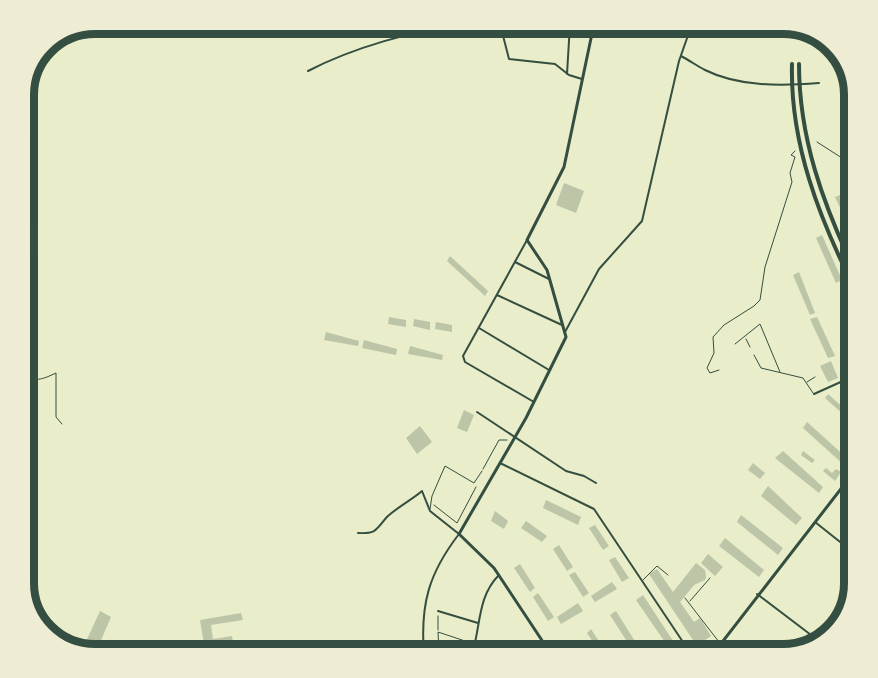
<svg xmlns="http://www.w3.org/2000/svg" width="878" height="678" viewBox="0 0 878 678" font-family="Montserrat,sans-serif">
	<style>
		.building { fill: #bcc5a7 }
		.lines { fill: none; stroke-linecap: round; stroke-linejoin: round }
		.path { stroke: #344e41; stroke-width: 1 }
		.service { stroke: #344e41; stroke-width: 1 }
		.minor { stroke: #344e41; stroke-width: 2 }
		.tertiary { stroke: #344e41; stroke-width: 3 }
		.primary { stroke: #344e41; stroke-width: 4 }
		.rim { fill: none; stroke: #344e41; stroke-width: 8 }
	</style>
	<rect width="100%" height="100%" fill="#e9edc9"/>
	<path class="building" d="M564,183L584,191L576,213L556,205Z
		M843,194L854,217V237L835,197Z
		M822,235L842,280L836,283L816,238Z
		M450,256L488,291L485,296L447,261Z
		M799,272L815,313L810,315L793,275Z
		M848,299L854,311V329L840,301Z
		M389,317L406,320V327L388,324Z
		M817,317L835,356L828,358L810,319Z
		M414,319L430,322V330L413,326Z
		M436,322L452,325V332L435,329Z
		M326,332L359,341L358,346L324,340Z
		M364,340L397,349L396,355L362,348Z
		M410,346L443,355L442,360L408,354Z
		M831,361L838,378L828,382L820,366Z
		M828,394L854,417V424L825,398Z
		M464,410L474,415L467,432L457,428Z
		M807,422L848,459L844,465L803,428Z
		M420,426L432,442L417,454L406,438Z
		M783,451L823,487L819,493L775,458Z
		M803,451L815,460L812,463L801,455Z
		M753,463L765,473L760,479L748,470Z
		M826,468L832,473L836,469L841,472L835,481L823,471Z
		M768,486L802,518L796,525L761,496Z
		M546,500L581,517L578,525L543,508Z
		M495,511L508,521L504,529L491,521Z
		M741,515L783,548L778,555L737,522Z
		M526,521L547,536L542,542L521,528Z
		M595,525L609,546L603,550L589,528Z
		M725,538L764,570L759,577L719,546Z
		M559,545L573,567L567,571L553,549Z
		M708,554L723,567L715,576L701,563Z
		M615,557L629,578L622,582L609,560Z
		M696,563L705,570L706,577L705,580L694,585L680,602L694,622L700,618L711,636L705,640L706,643L697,646L649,574L657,569L673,592Z
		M520,564L535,588L530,592L514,568Z
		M575,572L589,593L583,597L569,575Z
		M612,582L617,589L595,602L591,596Z
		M538,593L554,617L548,621L533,597Z
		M643,595L677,647L671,651L636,600Z
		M578,603L583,611L561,624L557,617Z
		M100,611L111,617L96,652L84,646Z
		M616,611L643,654H635L610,615Z
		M241,613L243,620L211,625L213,639L232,636L233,642L229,643V647L205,651L200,620Z
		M45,626L71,638L68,645L52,639Z
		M591,629L607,654H601L587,633Z"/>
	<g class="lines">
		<path class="path" d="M817,142L842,158L845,169L854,162
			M719,370L710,373L707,368L714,353L713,337L724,325L754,306L760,300L765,267L792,182L790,173L795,157L791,155L795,151
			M483,469L499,440H507
			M434,505L457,523L476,487
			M438,616V630
			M449,654L439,651L438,632L471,643"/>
		<path class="service" d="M746,339L750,347
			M735,344L760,324L780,372
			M754,355L761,368L803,378L813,393
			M24,376C36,383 45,378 56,373V417L62,424
			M807,382L815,377
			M430,509L432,496L445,466L474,483L482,471
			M643,580L657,566L668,575
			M685,598L719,642
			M690,601L710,578"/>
		<path class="minor" d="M500,24L509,59L555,64L569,75L582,79
			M681,56C689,60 697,66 705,70C739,87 782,86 819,83
			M308,71C352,48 415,30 465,24
			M567,74L570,24
			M527,240L463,356L465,362L534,402
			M515,262L549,279
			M497,295L562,325
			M479,328L549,370
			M565,332L599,269L642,221L679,61L692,24
			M814,394L854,376
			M477,412L566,471L584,476L596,483
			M500,463L594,509L691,654
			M815,522L854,553
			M358,533C376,534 376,530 386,518C393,510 413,499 422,491L430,511L459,534C429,573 420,604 424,654
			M757,594L815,638
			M438,611L478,623
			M472,654C481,626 477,597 499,575"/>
		<path class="tertiary" d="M24,213C35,169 41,128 27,84
			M551,654L494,568L459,534L526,418L566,337L547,270L527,240L564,167L594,24
			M713,654L854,472"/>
		<path class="primary" d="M792,64C790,143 819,218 854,287
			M799,64C799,138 823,204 854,269"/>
	</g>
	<path d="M0 0H878V678H0ZM95 34H783A61 61 0 0 1 844 95V583A61 61 0 0 1 783 644H95A61 61 0 0 1 34 583V95A61 61 0 0 1 95 34Z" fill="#eeecd3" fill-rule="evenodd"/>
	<path class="rim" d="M95 34H783A61 61 0 0 1 844 95V583A61 61 0 0 1 783 644H95A61 61 0 0 1 34 583V95A61 61 0 0 1 95 34Z"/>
</svg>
